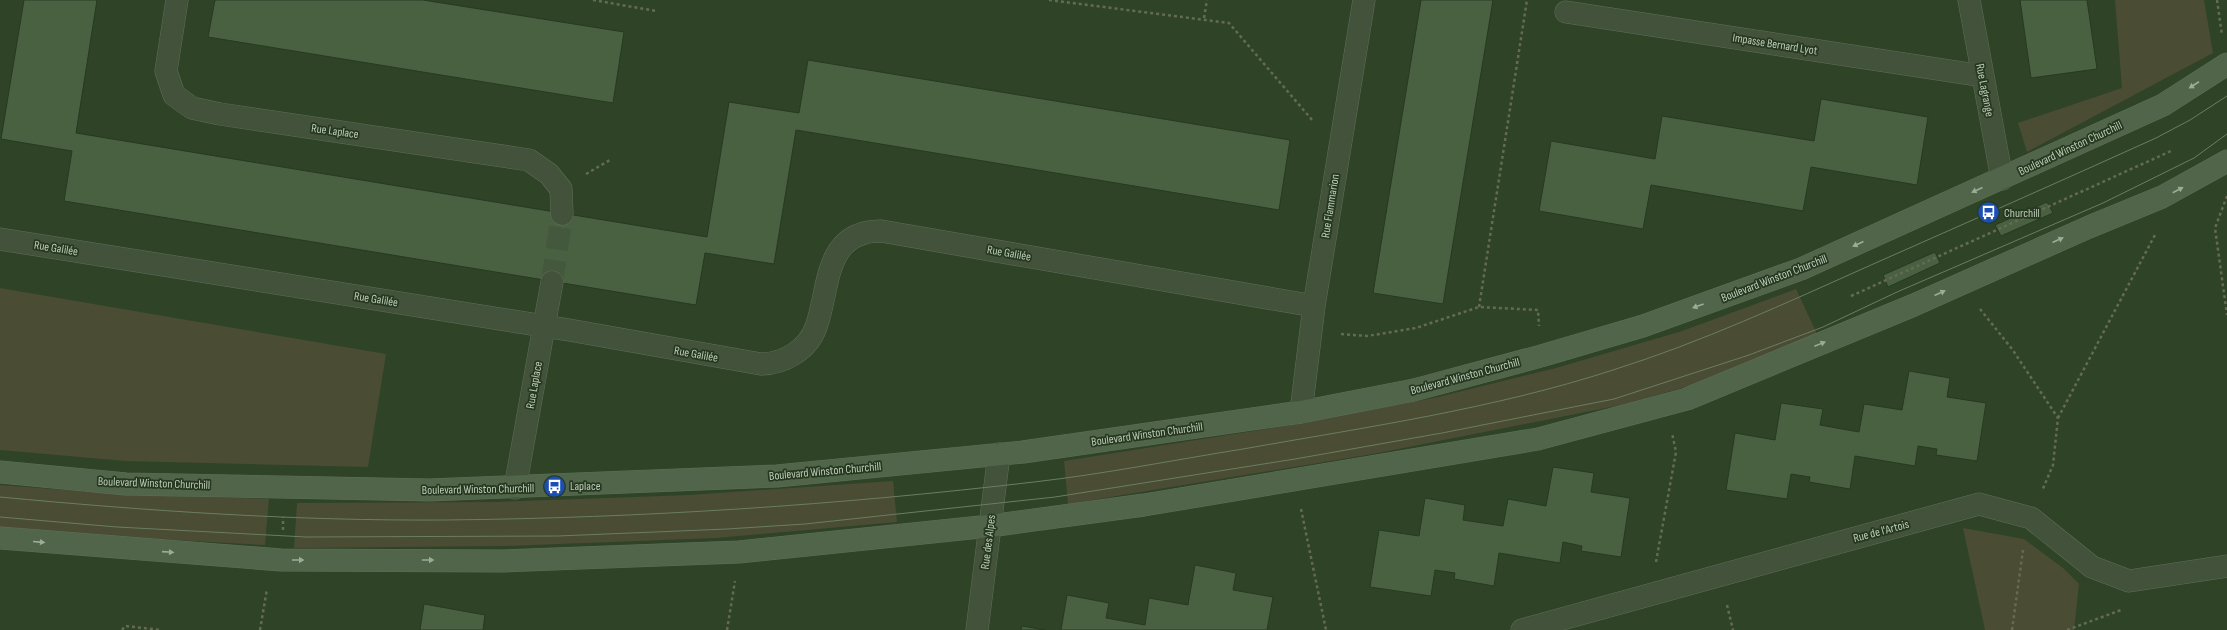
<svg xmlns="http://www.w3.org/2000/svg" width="2227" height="630" viewBox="0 0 2227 630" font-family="'Sofia Sans Condensed',sans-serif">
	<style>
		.green { fill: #4a4c33 }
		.building { fill: #496041; stroke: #283a22 }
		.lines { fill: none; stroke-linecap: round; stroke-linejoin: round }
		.street-tunnel { stroke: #44583d; stroke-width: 22; stroke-dasharray: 22 11; stroke-linecap: butt }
		.street-casing { stroke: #5f7059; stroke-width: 23 }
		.secondary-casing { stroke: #5f7059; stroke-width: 23 }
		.path { stroke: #646b53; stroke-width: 2.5; stroke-dasharray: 3 3; stroke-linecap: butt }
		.street { stroke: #42523b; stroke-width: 22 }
		.secondary { stroke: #506549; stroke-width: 22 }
		.tram { stroke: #6a7e62; stroke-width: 1 }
		.oneway { fill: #9cad97 }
		.labels { text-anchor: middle; stroke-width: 3.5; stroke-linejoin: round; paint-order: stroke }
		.street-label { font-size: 12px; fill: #bdccb8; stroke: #263820 }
		.poi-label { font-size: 12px; fill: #bdccb8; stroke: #263820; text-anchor: start }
	</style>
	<rect width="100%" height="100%" fill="#2f4327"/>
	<path class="green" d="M2115,0H2204L2213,53L2027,152L2018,123L2122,88Z
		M0,288L386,354L368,467L125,461L0,450Z
		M1796,289L1818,336L1696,384L1621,405L1373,454L1068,504L1064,461L1291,425L1438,397L1556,368L1682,331Z
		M893,481L897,522L716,538L505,546L294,548L297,503L497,502L689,495Z
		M0,485L133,495L269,499L265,545L100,536L0,528Z
		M1963,528L2024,539L2063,568L2079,584L2074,630H1985Z"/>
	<path class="building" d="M24,0H97L76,133L707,237L729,102L799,113L808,60L1290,140L1279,210L796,130L774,264L705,253L696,305L64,201L72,151L1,139Z
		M215,0H423L624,32L613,103L208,37Z
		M1421,0H1493L1443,304L1373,293Z
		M2020,0H2087L2097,69L2031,78Z
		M1821,99L1928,117L1917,185L1811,167L1803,211L1651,185L1643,229L1539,211L1551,141L1655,159L1662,116L1814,141Z
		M2047,202L2053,213L2001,236L1995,225Z
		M1935,252L1940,263L1888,287L1883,275Z
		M1909,371L1950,378L1947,397L1986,403L1977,461L1936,455L1937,449L1918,446L1915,466L1855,456L1850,489L1809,482L1810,477L1791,474L1787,499L1726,490L1735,433L1775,440L1781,403L1823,409L1820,425L1859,432L1864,404L1902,410Z
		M1553,467L1594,473L1591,492L1630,498L1621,557L1581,551L1582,546L1563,542L1560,563L1499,553L1494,586L1454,579L1455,573L1435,570L1431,596L1370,587L1379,530L1419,536L1425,498L1465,505L1463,520L1503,526L1508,499L1546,506Z
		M1195,565L1236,573L1233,590L1273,597L1267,630H1061L1067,595L1109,603L1106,618L1145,625L1149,598L1188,605Z
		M424,604L485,615L483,630H420Z
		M1022,626L1045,630H1021Z"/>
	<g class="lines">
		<path class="street-tunnel" d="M552,282L562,214"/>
		<defs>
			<path id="street" d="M177,0L166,71L174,95L192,108L220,114L529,160L549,174L561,189L562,214
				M1969,0L2002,179
				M1566,12L1983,76
				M0,239L569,330L761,364C783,364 808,350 816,327C830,289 823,231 881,231L1314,306
				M1301,412L1314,306L1364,0
				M515,488L552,282
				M977,630L999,454
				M1522,630L1979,504L2031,518L2092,567L2129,581L2227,566"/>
			<path id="secondary" d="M0,472L126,484L430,490L777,476L1023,452L1301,412L1414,390L1541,356L1643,326L1801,269L2163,105L2227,64
				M0,538L281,560L503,561L739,552L990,526L1144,505L1538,439L1687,399L1914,305L2089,227L2162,197L2227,161"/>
		</defs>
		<use href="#street" class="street-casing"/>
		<use href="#secondary" class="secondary-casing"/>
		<path class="path" d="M593,0L656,11
			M1049,0L1229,23L1313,121
			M2217,0L2222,35
			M1204,18L1207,0
			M586,174L610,160
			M2227,196L2215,228L2227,315
			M1851,296L2171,151
			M1479,307L1527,0
			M1980,309L2012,349L2058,418L2053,465L2042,491
			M1341,334L1367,336L1416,328L1479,307L1538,310L1539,326
			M2058,418L2156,233
			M1301,509L1326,630
			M283,530V517
			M1656,562L1676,452L1672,433
			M1727,605L1733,630
			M122,630L125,626L161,630
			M260,630L267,589
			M727,630L735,581
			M2012,630L2023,550
			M2067,630L2121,610"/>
		<use href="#street" class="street"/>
		<use href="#secondary" class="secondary"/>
		<path class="tram" d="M0,497C148,511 296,521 445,520C642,518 838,505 1034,482C1104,474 1174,460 1243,449C1367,427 1493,409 1613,370C1702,342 1786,303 1871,265C1966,223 2061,181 2156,138L2190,120L2227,96
			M0,517L117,527L306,537L558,536L727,529L805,524L1055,497L1295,459L1442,433L1614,399L1749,355L1823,327L1897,292L2103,203L2194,158L2227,134"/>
	</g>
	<defs><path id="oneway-solid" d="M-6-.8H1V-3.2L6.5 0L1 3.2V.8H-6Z"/></defs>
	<g class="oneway">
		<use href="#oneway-solid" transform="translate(2194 85) rotate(147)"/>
		<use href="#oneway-solid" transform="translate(1977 190) rotate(156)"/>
		<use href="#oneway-solid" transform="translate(2178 190) rotate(-28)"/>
		<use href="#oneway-solid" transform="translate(2058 240) rotate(-24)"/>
		<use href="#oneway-solid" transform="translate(1858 244) rotate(156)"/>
		<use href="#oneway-solid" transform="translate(1940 293) rotate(-24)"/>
		<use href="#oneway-solid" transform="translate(1698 306) rotate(160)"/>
		<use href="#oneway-solid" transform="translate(1820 344) rotate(-22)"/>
		<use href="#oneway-solid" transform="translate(39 542) rotate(5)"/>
		<use href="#oneway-solid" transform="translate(168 552) rotate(4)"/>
		<use href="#oneway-solid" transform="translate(298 560)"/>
		<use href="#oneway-solid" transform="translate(428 560)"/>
	</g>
	<defs>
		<symbol id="bus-disc" viewBox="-11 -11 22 22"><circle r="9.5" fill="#1a4fb4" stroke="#263820"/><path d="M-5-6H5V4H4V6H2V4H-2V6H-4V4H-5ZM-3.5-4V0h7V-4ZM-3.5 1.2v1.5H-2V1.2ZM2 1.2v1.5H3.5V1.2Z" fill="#fff"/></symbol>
	</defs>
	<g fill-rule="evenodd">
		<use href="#bus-disc" x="1976" y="200" width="25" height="25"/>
		<use href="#bus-disc" x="542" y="474" width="25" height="25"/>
	</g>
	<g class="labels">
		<g class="street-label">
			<text transform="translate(1775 44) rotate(9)" y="4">Impasse Bernard Lyot</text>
			<text transform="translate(1985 90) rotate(79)" y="4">Rue Lagrange</text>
			<text transform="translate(335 131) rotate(8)" y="4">Rue Laplace</text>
			<text transform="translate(2070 148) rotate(-25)" y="4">Boulevard Winston Churchill</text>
			<text transform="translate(1330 206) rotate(-81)" y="4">Rue Flammarion</text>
			<text transform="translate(56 248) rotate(9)" y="4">Rue Galilée</text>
			<text transform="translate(1009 253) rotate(10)" y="4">Rue Galilée</text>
			<text transform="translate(1774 278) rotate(-21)" y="4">Boulevard Winston Churchill</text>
			<text transform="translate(376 299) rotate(9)" y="4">Rue Galilée</text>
			<text transform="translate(696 354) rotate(10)" y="4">Rue Galilée</text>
			<text transform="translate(1465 376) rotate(-15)" y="4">Boulevard Winston Churchill</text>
			<text transform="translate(534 385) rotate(-80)" y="4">Rue Laplace</text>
			<text transform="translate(1147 434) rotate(-8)" y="4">Boulevard Winston Churchill</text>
			<text transform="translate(825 471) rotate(-5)" y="4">Boulevard Winston Churchill</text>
			<text transform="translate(154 483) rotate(2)" y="4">Boulevard Winston Churchill</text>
			<text transform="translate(478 489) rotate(-1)" y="4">Boulevard Winston Churchill</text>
			<text transform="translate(1881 531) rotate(-15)" y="4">Rue de l'Artois</text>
			<text transform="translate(988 542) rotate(-83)" y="4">Rue des Alpes</text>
		</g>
		<g class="poi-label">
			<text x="2004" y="217">Churchill</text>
			<text x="570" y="490">Laplace</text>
		</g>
	</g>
</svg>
